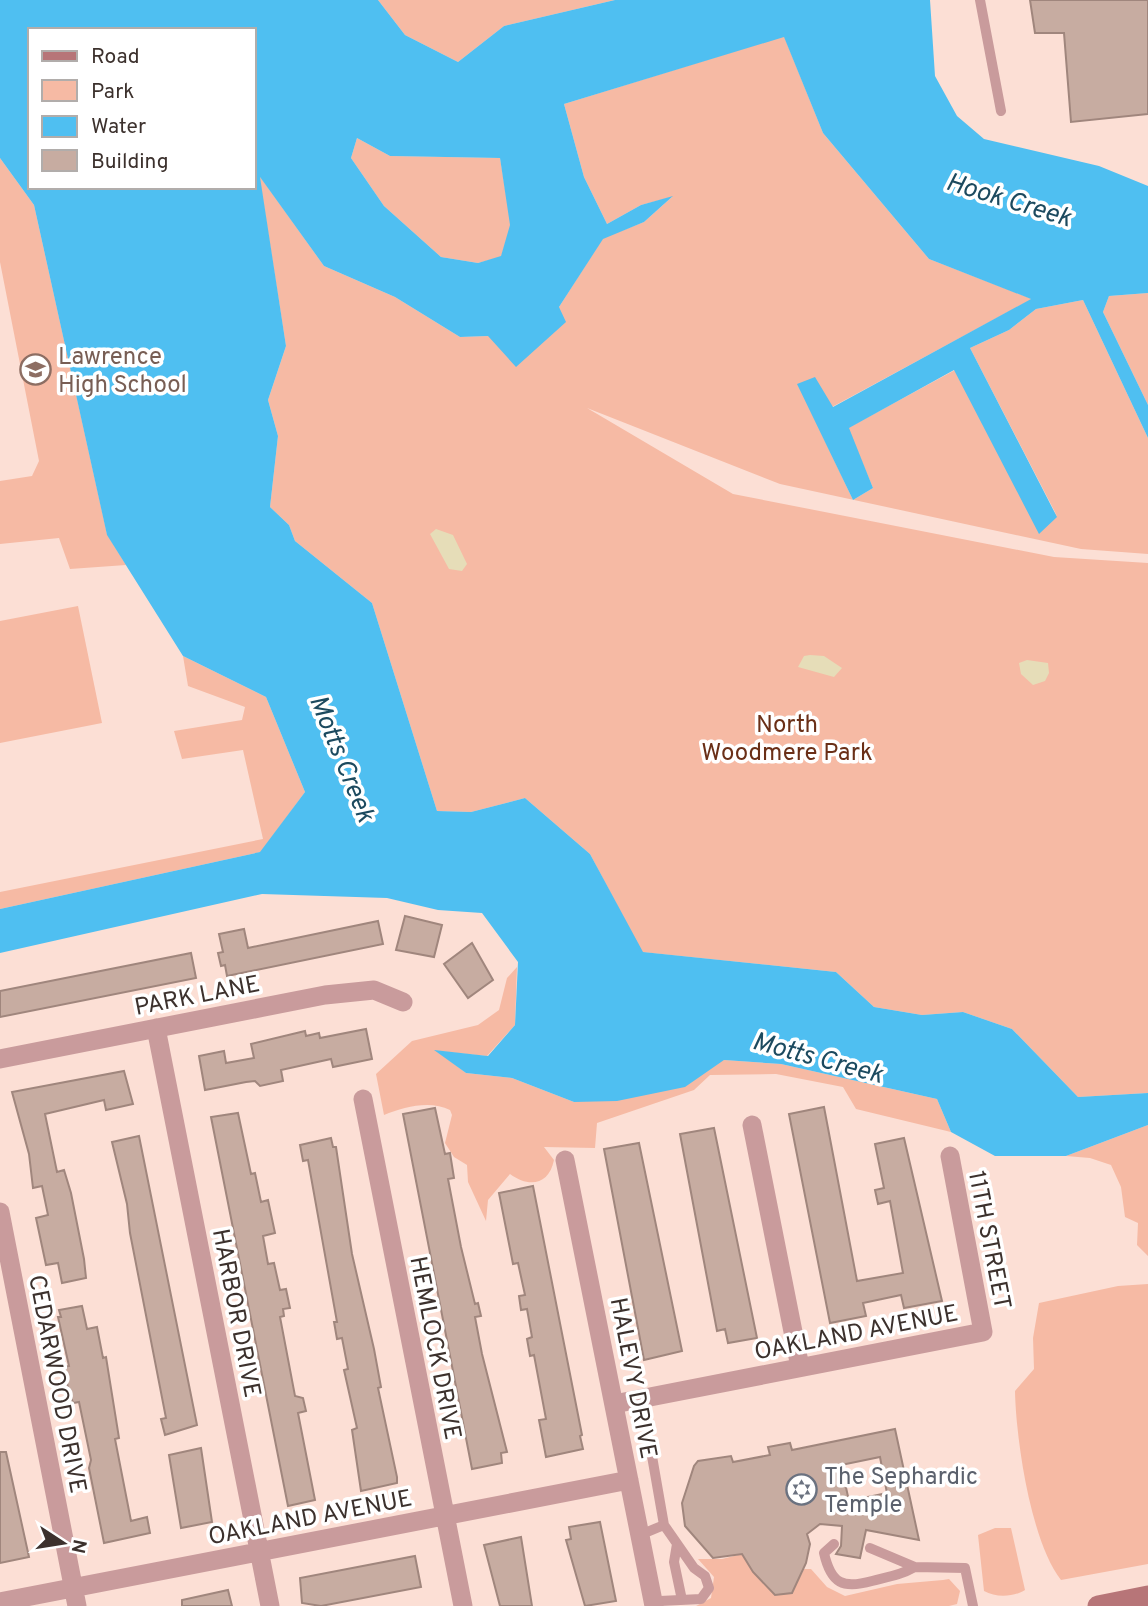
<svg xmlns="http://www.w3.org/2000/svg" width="1148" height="1606" viewBox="0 0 1148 1606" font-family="Overpass,sans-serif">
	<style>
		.green { fill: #f6baa4 }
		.sand { fill: #e6ddb8 }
		.water { fill: #4fbff1; fill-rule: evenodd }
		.building { fill: #c7aca1; stroke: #a0867d; stroke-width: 2; fill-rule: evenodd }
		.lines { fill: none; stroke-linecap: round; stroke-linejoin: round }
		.lane { stroke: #c99b9c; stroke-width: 10 }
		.street { stroke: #c99b9c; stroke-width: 19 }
		.secondary { stroke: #b77578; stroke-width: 21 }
		.labels { text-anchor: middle; stroke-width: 7; stroke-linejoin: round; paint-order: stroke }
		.education-label { font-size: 24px; fill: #785e54; stroke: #fff; text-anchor: start }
		.park-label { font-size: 24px; fill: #6a2f17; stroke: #fff }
		.street-label { font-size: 24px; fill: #3c312d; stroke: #fff }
		.worship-label { font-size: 24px; fill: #5b616d; stroke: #fff; text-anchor: start }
		.water-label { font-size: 26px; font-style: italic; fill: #1c4a5f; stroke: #fff }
	</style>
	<rect width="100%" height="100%" fill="#fcdfd5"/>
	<path class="green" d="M378,0H615L504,26L458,62L405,35Z
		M784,36L823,133L929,259L1032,299L832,407L798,384L853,500L873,488L848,428L955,370L1057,516L970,348L1009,330L1036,309L1083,300L1148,438V554L1081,549L780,484L587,408L733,494L1054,557L1148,563V1093L1078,1097L1012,1029L963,1012L922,1015L874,1007L836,972L642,952L590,854L525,798L471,812L437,811L372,603L295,541L289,525L270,507L278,436L268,400L286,346L259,175L324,266L395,297L460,337L488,336L559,307L603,238L644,222L672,197L641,205L607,224L584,177L564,104Z
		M357,138L390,156L500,158L511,225L501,257L478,263L441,257L384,206L351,158Z
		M0,158L34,205L107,534L126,565L70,569L59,538L0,544V481L32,476L39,461L0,262Z
		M1148,293V405L1103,312L1109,296Z
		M78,606L102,723L0,743V621Z
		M183,656L266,697L305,792L261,852L0,909V892L263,839L243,750L182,759L174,731L242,720L245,707L188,686Z
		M517,967L515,1025L487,1056L437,1051L466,1073L512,1078L574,1102L724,1060L781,1064L937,1099L951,1132L856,1109L843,1087L776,1074L710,1075L694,1090L597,1123L595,1148L544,1147L554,1160C549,1185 529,1188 510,1174L488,1200L486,1221L468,1182L467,1165L454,1157L445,1143L452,1115L450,1110C430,1100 404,1107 384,1115L376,1074L412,1041L478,1025L499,1010L507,978Z
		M1148,1125V1256L1137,1245L1138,1223L1125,1217L1121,1187L1111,1165L1090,1158L1066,1156Z
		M1148,1284V1564L1061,1580C1031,1542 1016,1440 1015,1391L1034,1369L1033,1338L1039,1303L1118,1286Z
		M995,1528H1011L1025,1590C1014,1597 996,1598 984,1591L978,1535Z
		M742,1554L753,1572L775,1595L792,1593L804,1569H811L827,1587L845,1596L897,1584L943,1580L949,1579L960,1591L957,1604L949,1606H696L711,1598L714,1577L698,1559H722Z"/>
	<path class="sand" d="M436,529L453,535L467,564L462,571L449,569L430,534Z
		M810,655L824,656L842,668L834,677L798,667L804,656Z
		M1027,660L1048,663L1049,673L1045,681L1033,685L1021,674L1019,663Z"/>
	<path class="water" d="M0,0H378L405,35L458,62L504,26L615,0H930L935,76L957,116L984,139L1099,166L1148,186V293L1109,296L1103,312L1148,405V438L1083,300L1036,309L1009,330L970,348L1057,517L1039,534L954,370L849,428L873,488L853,500L797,384L815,377L833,407L1031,299L929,259L823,133L784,37L564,104L584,177L607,224L641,205L673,196L644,222L603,239L559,307L566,322L516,367L488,336L460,337L395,297L324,266L260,177L286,346L268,400L278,436L270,507L289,525L295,541L372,603L437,811L471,812L525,798L590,854L643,952L836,972L874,1007L922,1015L963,1012L1012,1029L1078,1097L1148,1093V1125L1066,1156H995L951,1132L937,1099L781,1064L724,1060L685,1087L617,1101L574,1102L512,1078L466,1073L434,1050L488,1056L515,1025L518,962L482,913L438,910L387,898L262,894L0,953V909L260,852L305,792L266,697L183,656L107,535L34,205L0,158ZM30,30H254V187H30ZM357,138L390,156L500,158L510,225L501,256L478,263L441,257L384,206L351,158Z"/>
	<path class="building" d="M1030,0H1148V114L1071,122L1064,33H1035Z
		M405,916L442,925L434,957L396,950Z
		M378,921L383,944L227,976L225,965L221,966L218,953L223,952L219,934L244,929L248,948Z
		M472,943L493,980L468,998L444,964Z
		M191,953L196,978L0,1017V991Z
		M366,1029L372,1059L333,1067L331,1059L281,1070L283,1081L260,1086L255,1081L246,1082L205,1090L199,1056L224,1051L226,1063L254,1058L251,1044L305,1031L306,1036L319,1033L320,1038Z
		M124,1071L133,1104L106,1110L104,1100L45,1114L57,1172L64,1170L71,1193L84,1259L86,1278L62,1283L58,1263L46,1265L36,1218L48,1215L42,1186L33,1188L29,1154L12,1092Z
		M824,1107L857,1281L903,1273L890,1201L878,1204L875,1190L884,1188L875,1144L904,1138L942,1301L904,1308L901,1295L863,1303L866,1316L830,1323L789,1114Z
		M435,1108L445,1154L450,1153L454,1178L448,1179L461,1247L475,1304L478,1303L481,1316L475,1317L482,1354L507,1452L501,1453L502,1463L472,1469L403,1114Z
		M238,1113L251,1174L255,1173L261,1202L268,1200L275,1233L263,1236L268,1264L274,1263L280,1290L286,1289L290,1308L283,1309L284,1316L280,1317L295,1396L303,1398L306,1411L298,1413L315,1500L288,1506L211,1117Z
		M714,1128L757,1338L728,1343L725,1329L717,1331L680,1134Z
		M139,1136L197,1425L165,1435L161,1419L166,1418L130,1233L127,1204L112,1142Z
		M331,1138L333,1147H336L352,1254L374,1349L381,1387L378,1388L397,1477V1483L361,1491L352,1430L357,1428L344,1370L348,1369L342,1338L337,1339L334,1322H337L308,1160L303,1161L300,1145Z
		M639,1143L682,1351L644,1360L604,1149Z
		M533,1186L582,1435L580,1436L583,1449L546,1457L539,1420L546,1419L534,1355L530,1356L527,1339L532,1337L527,1309L521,1310L519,1296L525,1295L518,1263L513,1264L499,1193Z
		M82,1306L87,1329L97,1327L103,1358L106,1357L119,1438L115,1439L131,1521L147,1517L150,1533L104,1543L89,1468L91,1460L79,1402L73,1403L68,1388L64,1367L69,1366L58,1317H61L59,1310Z
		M895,1429L919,1540L866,1530L860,1558L836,1554L841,1546L842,1526L820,1524L807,1534L810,1544L806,1563L792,1593L775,1595L753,1572L742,1554L713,1558L685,1526L682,1503L694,1466L698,1461L731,1456L733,1462L770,1455L768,1447L790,1443L792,1450ZM880,1457L887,1493L849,1501L841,1465Z
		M201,1448L212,1522L181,1528L169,1455Z
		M0,1452H6L29,1557L0,1563Z
		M600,1522L616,1601L585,1606L566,1540L571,1539L569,1527Z
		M521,1537L532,1606H500L484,1545Z
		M415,1556L421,1587L321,1606L302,1603L300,1578Z
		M228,1590L232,1606H182V1600Z"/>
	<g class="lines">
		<path class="lane" d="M980,0L1001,111
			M649,1439L664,1525L694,1568L705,1576L709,1588L701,1599L660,1601L654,1605
			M640,1535L664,1525
			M677,1544L674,1562L682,1600
			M834,1544L824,1553C831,1584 843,1589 872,1581C888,1577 901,1575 915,1567
			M870,1548L915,1567L965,1568L973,1606"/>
		<path class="street" d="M156,1028L270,1606
			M0,1059L325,995L374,990L403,1002
			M363,1099L463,1606
			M752,1125L800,1367
			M565,1160L654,1606
			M0,1212L77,1606
			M614,1404L983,1332L950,1156
			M0,1602L629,1480"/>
		<path class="secondary" d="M1098,1606L1148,1596"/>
	</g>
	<defs>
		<symbol id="school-ring" viewBox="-11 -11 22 22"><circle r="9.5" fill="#fff" stroke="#8d6e63" stroke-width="1.5"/><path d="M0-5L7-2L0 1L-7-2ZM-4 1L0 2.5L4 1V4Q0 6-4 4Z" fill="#8d6e63"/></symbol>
		<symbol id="synagogue-ring" viewBox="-11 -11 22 22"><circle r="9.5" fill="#fff" stroke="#6b7280" stroke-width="1.5"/><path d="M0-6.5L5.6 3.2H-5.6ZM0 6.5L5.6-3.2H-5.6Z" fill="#6b7280"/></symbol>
	</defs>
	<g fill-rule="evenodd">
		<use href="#school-ring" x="18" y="352" width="35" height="35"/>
		<use href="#synagogue-ring" x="784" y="1472" width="35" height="35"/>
	</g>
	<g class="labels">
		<g class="education-label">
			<text x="58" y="364">Lawrence<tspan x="58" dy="28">High School</tspan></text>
		</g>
		<g class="park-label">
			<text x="787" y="732">North<tspan x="787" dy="28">Woodmere Park</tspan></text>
		</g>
		<g class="street-label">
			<text transform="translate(197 995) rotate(-11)" y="8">PARK LANE</text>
			<text transform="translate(990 1240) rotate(79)" y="8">11TH STREET</text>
			<text transform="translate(237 1313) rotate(79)" y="8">HARBOR DRIVE</text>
			<text transform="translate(856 1332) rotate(-11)" y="8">OAKLAND AVENUE</text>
			<text transform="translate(436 1348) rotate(79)" y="8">HEMLOCK DRIVE</text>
			<text transform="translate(634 1378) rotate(79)" y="8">HALEVY DRIVE</text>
			<text transform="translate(58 1384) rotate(79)" y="8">CEDARWOOD DRIVE</text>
			<text transform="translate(310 1517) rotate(-11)" y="8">OAKLAND AVENUE</text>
		</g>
		<g class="worship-label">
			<text x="824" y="1484">The Sephardic<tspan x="824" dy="28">Temple</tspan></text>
		</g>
		<g class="water-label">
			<text transform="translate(1009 199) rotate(17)" y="9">Hook Creek</text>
			<text transform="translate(343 758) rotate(68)" y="9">Motts Creek</text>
			<text transform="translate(818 1057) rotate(15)" y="9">Motts Creek</text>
		</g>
	</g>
	<rect x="28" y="28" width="228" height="161" fill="#ffffff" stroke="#b1adab" stroke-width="2"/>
	<rect x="42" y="51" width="35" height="10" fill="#b77578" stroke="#b1adab" stroke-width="2"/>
	<text x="91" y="63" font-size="21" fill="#3c312d">Road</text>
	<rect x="42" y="80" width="35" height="21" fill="#f6baa4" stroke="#b1adab" stroke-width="2"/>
	<text x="91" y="98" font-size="21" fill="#3c312d">Park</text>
	<rect x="42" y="116" width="35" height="21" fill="#4fbff1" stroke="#b1adab" stroke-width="2"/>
	<text x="91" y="133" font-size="21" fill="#3c312d">Water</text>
	<rect x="42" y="150" width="35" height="21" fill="#c7aca1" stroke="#b1adab" stroke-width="2"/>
	<text x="91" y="168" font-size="21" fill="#3c312d">Building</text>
	<g transform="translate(63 1543) rotate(102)" stroke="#ffffff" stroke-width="5" paint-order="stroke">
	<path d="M0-5L12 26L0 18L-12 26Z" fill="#3c312d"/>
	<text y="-10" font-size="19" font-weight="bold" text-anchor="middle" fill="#3c312d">N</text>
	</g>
</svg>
